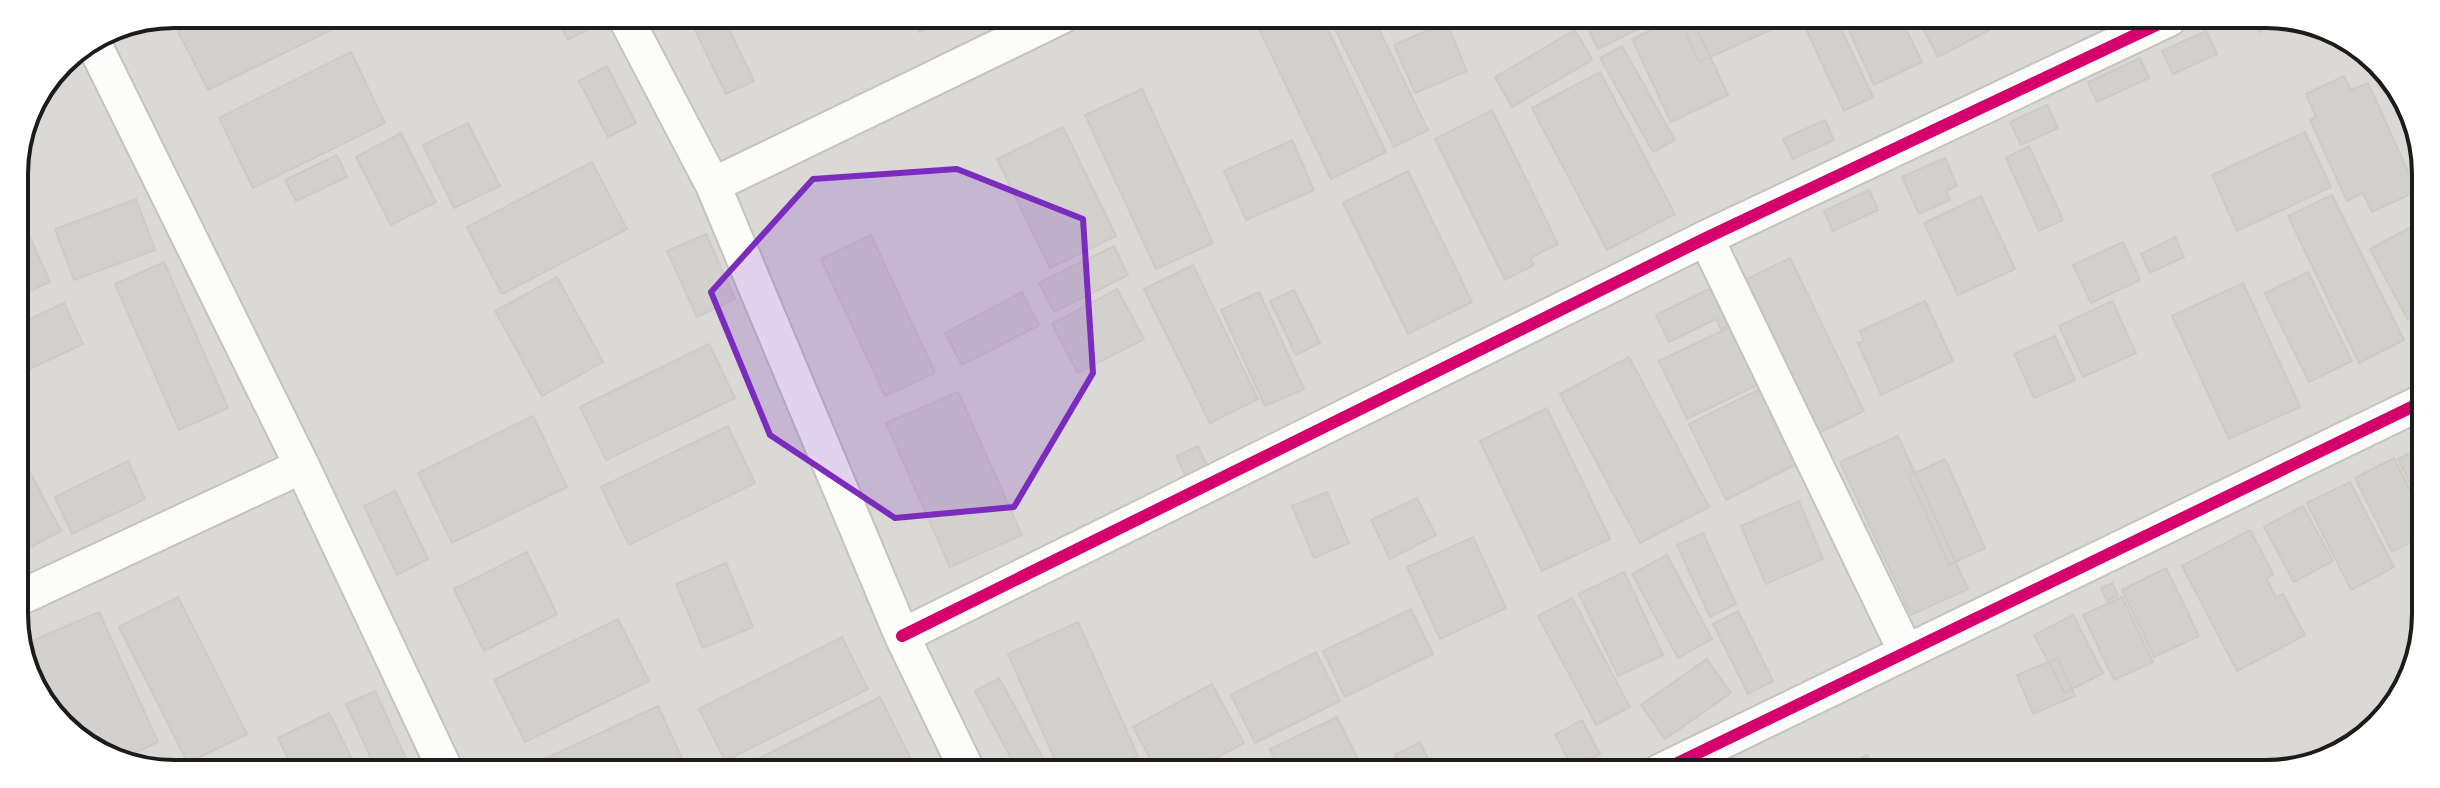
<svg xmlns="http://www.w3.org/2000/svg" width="2440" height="788" viewBox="0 0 2440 788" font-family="'Nunito Sans',sans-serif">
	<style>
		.residential { fill: #dad9d6 }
		.building { fill: #d3d1cd; stroke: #cecbc5; stroke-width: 2 }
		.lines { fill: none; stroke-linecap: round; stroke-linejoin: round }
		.minor-casing { stroke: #c3c3c0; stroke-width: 38 }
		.minor { stroke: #fcfcfb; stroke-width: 34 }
		.cycleway-casing { stroke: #fff; stroke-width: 17 }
		.cycleway { stroke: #d6006c; stroke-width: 12 }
		.marked { fill: #7b2cbf; fill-opacity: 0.2; stroke: #7b2cbf; stroke-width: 6; stroke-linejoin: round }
		.rim { fill: none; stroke: #1c1c1c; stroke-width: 4 }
	</style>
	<rect width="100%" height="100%" fill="#ebeae4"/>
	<path class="residential" d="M174,14L2308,20L2386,68L2423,144L2420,656L2364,741L2276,774L132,768L54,720L17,644L14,164L30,104L61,61L113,26Z"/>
	<path class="building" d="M213,14H329L335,28L208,90L178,31Z
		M555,15H599L602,22L568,40Z
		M709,15H722L754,81L726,94L692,24Z
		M913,16H958L919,32Z
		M1280,17H1322L1386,152L1331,179L1258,27Z
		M1329,17H1373L1428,130L1394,147Z
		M1583,18H1660L1598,49Z
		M1678,18H1692L1728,95L1671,122L1632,39Z
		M1679,18H1790L1791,21L1699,62Z
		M1801,18H1836L1873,97L1844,111Z
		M1843,18L1901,19L1922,62L1874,85Z
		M1918,19H2006L2007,21L1938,57Z
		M2253,19L2274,20L2276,25L2259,32Z
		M1446,22L1467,71L1415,93L1394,45Z
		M1575,30L1592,60L1512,107L1495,77Z
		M2206,31L2217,54L2173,74L2162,51Z
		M1622,46L1675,140L1653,152L1600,58Z
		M351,52L385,123L253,188L219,118Z
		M2140,58L2149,78L2097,102L2088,82Z
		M607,66L636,123L608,137L579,81Z
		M1600,72L1675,214L1607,250L1532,108Z
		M2344,76L2351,90L2368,83L2417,191L2372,212L2363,193L2347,201L2310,120L2316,117L2306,94Z
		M1142,89L1213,243L1156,269L1085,115Z
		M2047,105L2058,128L2021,145L2010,122Z
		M1492,110L1558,244L1530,258L1534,265L1505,280L1435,139Z
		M1825,120L1834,140L1793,159L1783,139Z
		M468,123L500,186L454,208L423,145Z
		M1063,127L1116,236L1050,268L997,159Z
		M2305,132L2331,187L2237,231L2212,175Z
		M401,133L436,202L391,225L356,157Z
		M1292,140L1314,190L1246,220L1224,171Z
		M2029,146L2063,220L2039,231L2006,158Z
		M337,155L347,177L296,201L285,180Z
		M1945,158L1957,186L1946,191L1950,200L1919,214L1902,177Z
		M592,162L627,229L502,294L467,227Z
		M1408,171L1472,302L1408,334L1343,203Z
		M1869,190L1878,210L1833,231L1824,211Z
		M2332,195L2404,340L2359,363L2288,216Z
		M1981,196L2015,269L1958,295L1924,223Z
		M136,199L155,250L74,280L55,229Z
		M15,203L50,282L15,298Z
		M2423,221L2422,313L2408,320L2370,249Z
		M706,234L735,299L697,317L667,251Z
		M871,235L935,373L885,396L821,259Z
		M2175,237L2184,257L2150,273L2141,254Z
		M2123,242L2140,280L2091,303L2073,265Z
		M1114,246L1128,275L1054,312L1039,283Z
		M1790,258L1864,411L1811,437L1737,284Z
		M164,262L228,408L179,430L115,284Z
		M1193,265L1258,399L1210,423L1144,289Z
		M2308,272L2352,361L2309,382L2265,293Z
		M557,277L603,362L542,396L495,311Z
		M2243,283L2300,407L2229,439L2172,316Z
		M1719,284L1737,321L1721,329L1716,319L1669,342L1656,315Z
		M1117,289L1144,339L1078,373L1052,324Z
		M1294,290L1320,343L1296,355L1270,301Z
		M1022,292L1039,325L962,365L945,333Z
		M1259,292L1304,389L1265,406L1221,310Z
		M1925,301L1953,361L1881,395L1858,343L1864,341L1860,331Z
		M2112,301L2136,353L2083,377L2059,326Z
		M64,303L83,344L15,376V326Z
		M1730,327L1757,385L1687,419L1659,361Z
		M2055,336L2075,380L2034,398L2014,354Z
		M709,344L735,398L606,460L580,407Z
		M1629,357L1709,507L1640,543L1560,394Z
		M1760,389L1797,464L1726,500L1689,424Z
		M958,392L1022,535L950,567L886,423Z
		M1547,408L1610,539L1542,571L1480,441Z
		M533,416L567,487L452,543L418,473Z
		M728,426L755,483L629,545L601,487Z
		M1898,436L1968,589L1911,615L1840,462Z
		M1198,446L1210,471L1188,481L1176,456Z
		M2421,447V505L2398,459Z
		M20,453L61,531L29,548L16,524V455Z
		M2394,458L2421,513V537L2392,552L2355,478Z
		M1945,459L1985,548L1949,565L1909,476Z
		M128,461L145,499L72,534L55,497Z
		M2350,482L2394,567L2351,590L2307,503Z
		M395,491L428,559L397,575L364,506Z
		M1327,492L1349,543L1314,558L1292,506Z
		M1417,498L1436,535L1390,559L1371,520Z
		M1799,501L1823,559L1766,584L1741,526Z
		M2303,506L2333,561L2294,582L2264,527Z
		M2250,530L2273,574L2266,578L2276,597L2283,594L2305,635L2237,671L2182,566Z
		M1703,533L1736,604L1710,617L1677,545Z
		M1473,537L1506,608L1440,639L1407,567Z
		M527,552L557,614L484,651L454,589Z
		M1667,555L1712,639L1678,658L1632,574Z
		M726,563L753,627L703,648L676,584Z
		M2166,568L2199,636L2154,657L2122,590Z
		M1624,572L1663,655L1618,676L1579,594Z
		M2112,583L2118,595L2107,601L2101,588Z
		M178,597L247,734L188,763L119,627Z
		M2122,597L2153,662L2114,680L2083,615Z
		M1572,598L1630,707L1596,725L1538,616Z
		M1411,609L1433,654L1345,697L1323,651Z
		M1738,611L1773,681L1748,694L1713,624Z
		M99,612L158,742L119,760L54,720L18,647Z
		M2073,615L2103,673L2065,693L2034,635Z
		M618,619L649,681L525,742L494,680Z
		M1078,622L1138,756L1104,771H1060L1008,654Z
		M842,637L868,689L725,761L699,709Z
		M1316,652L1340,701L1255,743L1231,695Z
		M2058,658L2075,696L2033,714L2017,675Z
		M1707,659L1731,693L1665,739L1641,705Z
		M999,678L1050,771H1018L975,691Z
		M1212,684L1244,743L1192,771H1157L1133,727Z
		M375,691L411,769H376L346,704Z
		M880,697L911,759L888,770H736Z
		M658,706L686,767L539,769L536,763Z
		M329,713L357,769H293L278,738Z
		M1337,717L1364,771H1281L1270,749Z
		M1582,720L1600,754L1573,768L1555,735Z
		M1420,742L1434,772H1404L1395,755Z
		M1867,755L1877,773H1837Z"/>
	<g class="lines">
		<defs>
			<path id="minor" d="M624,15L713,185L902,636L967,770
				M92,40L302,466L445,769
				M713,185L1062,16
				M1706,238L1905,650
				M17,599L302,466
				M902,636L1706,238L2169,19
				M1659,772L2422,402"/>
		</defs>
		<use href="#minor" class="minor-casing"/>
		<use href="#minor" class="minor"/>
		<defs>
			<path id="cycleway" d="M902,636L1706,238L2169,19
				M1659,772L2422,402"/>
		</defs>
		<use href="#cycleway" class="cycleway-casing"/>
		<use href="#cycleway" class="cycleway"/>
	</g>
	<path class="marked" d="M957,169L1083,219L1093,373L1014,507L895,518L770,435L711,292L813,179Z"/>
	<path d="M0 0H2440V788H0ZM174 28H2266A146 146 0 0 1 2412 174V614A146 146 0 0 1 2266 760H174A146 146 0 0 1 28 614V174A146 146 0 0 1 174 28Z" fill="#fff" fill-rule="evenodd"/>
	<path class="rim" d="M174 28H2266A146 146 0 0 1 2412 174V614A146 146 0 0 1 2266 760H174A146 146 0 0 1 28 614V174A146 146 0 0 1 174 28Z"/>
</svg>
